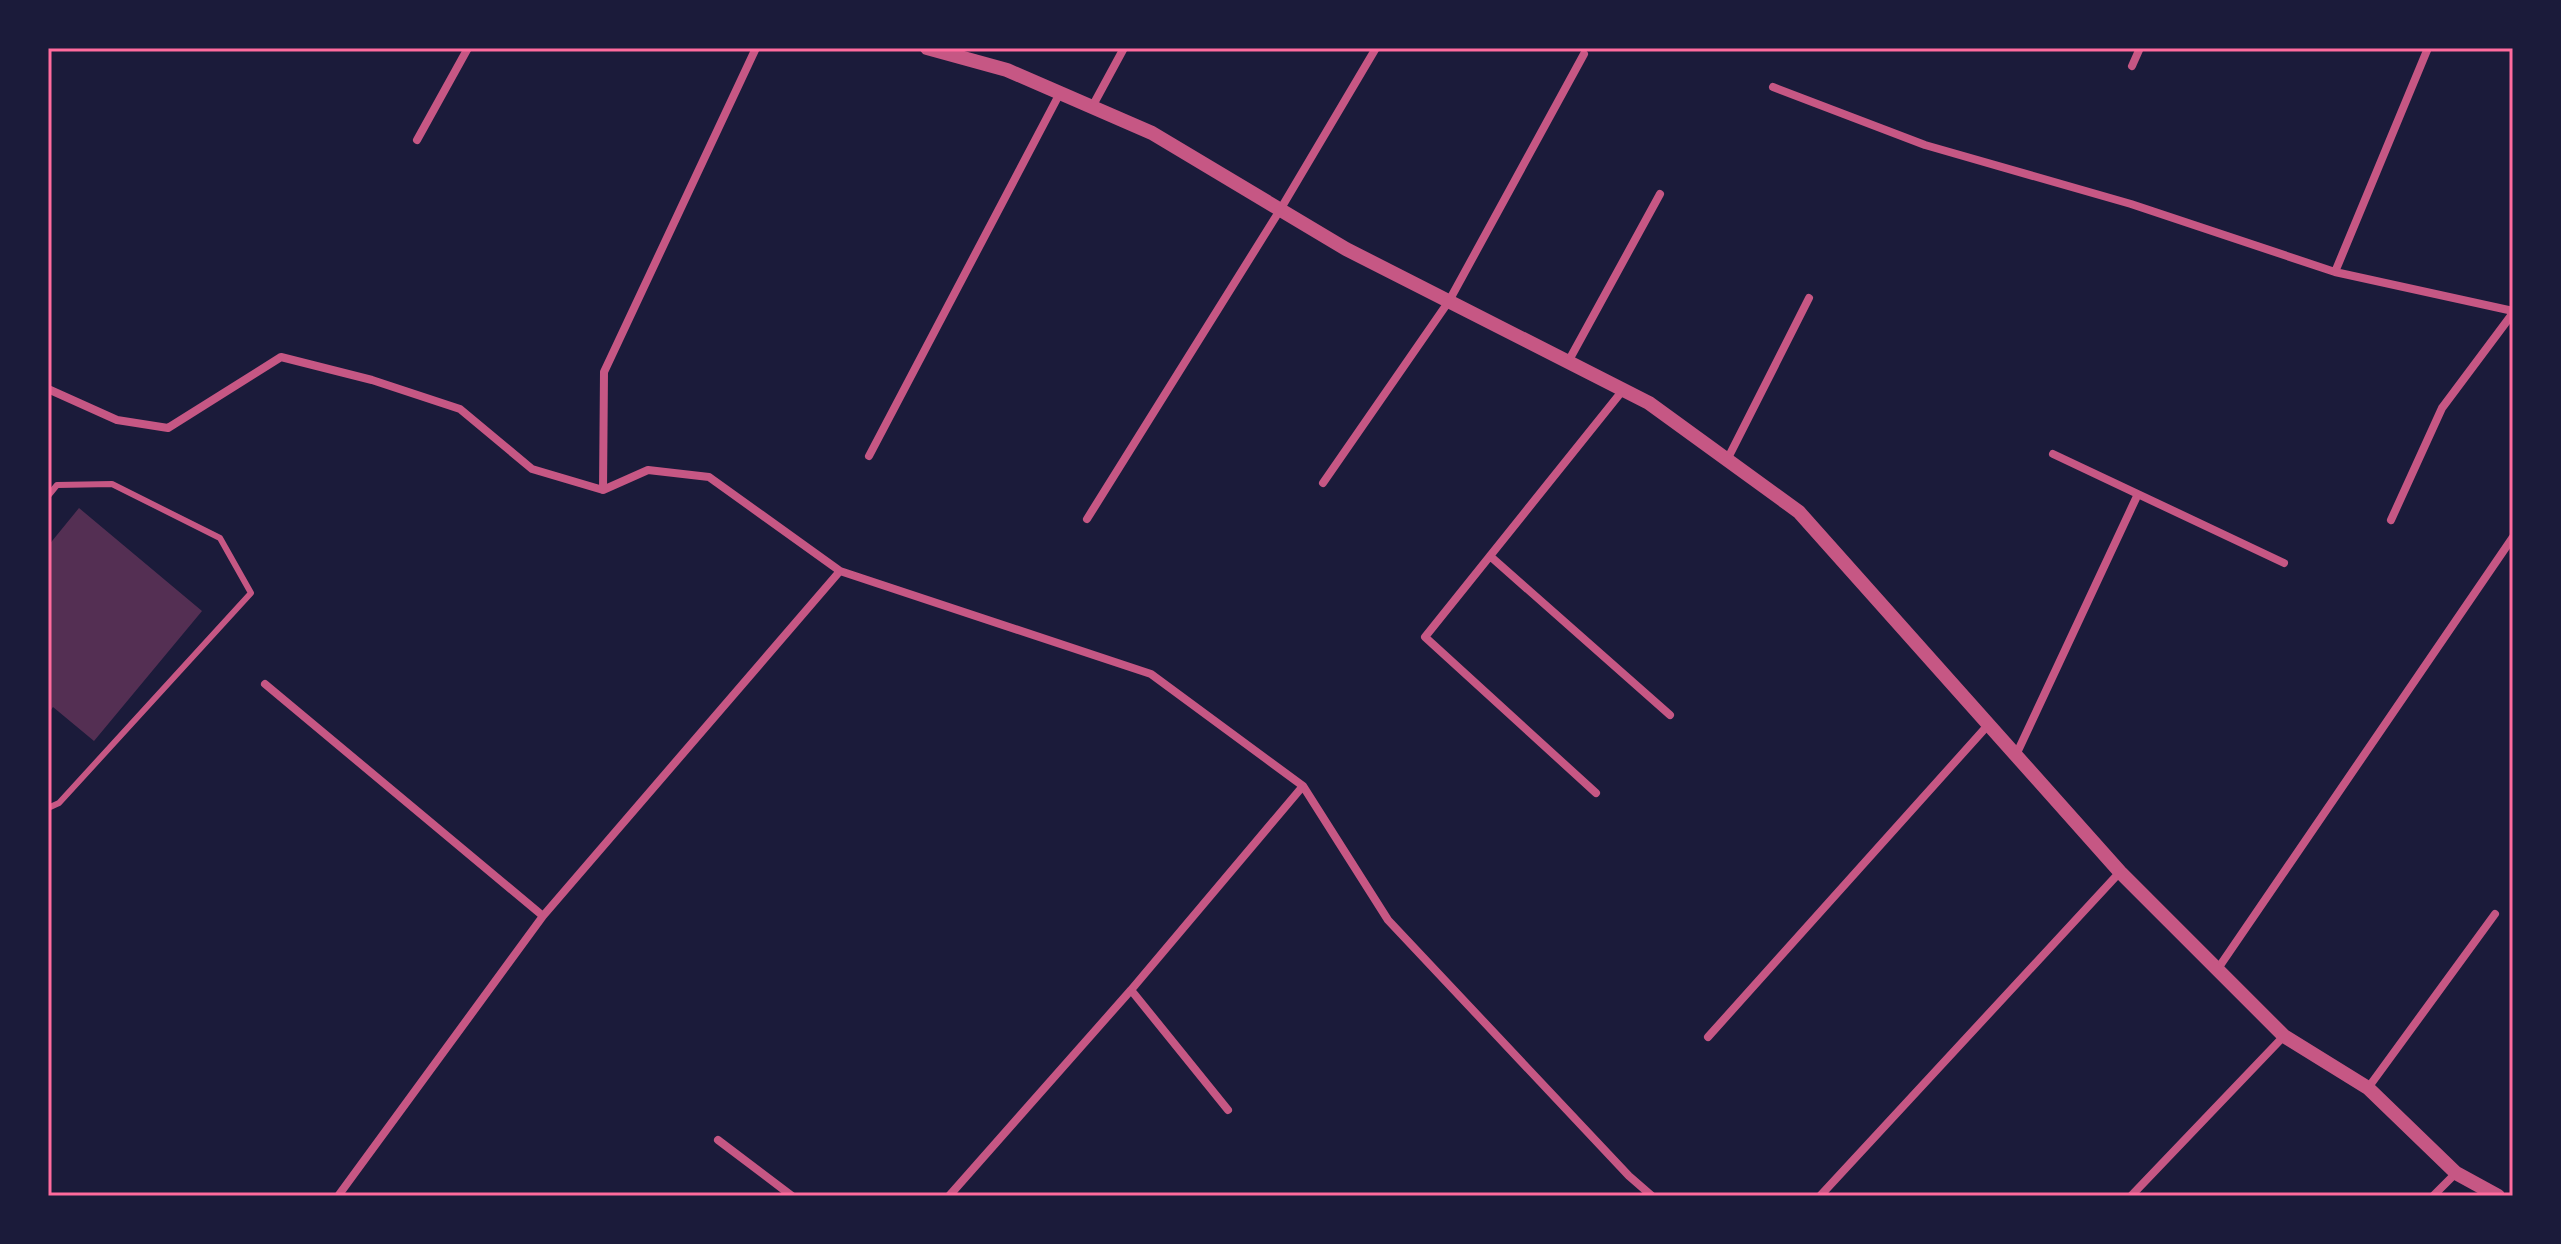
<svg xmlns="http://www.w3.org/2000/svg" width="2561" height="1244" viewBox="0 0 2561 1244" font-family="Mulish,sans-serif">
	<style>
		.building { fill: #542f53 }
		.lines { fill: none; stroke-linecap: round; stroke-linejoin: round }
		.service { stroke: #c65784; stroke-width: 6 }
		.minor { stroke: #c65784; stroke-width: 8 }
		.tertiary { stroke: #c65784; stroke-width: 14 }
		.neatline { fill: none; stroke: #ff6b9d; stroke-width: 3 }
	</style>
	<rect width="100%" height="100%" fill="#1b1b3a"/>
	<path class="building" d="M79,508L202,611L94,741L53,707L48,714V546Z"/>
	<g class="lines">
		<path class="service" d="M48,496L57,485L112,484L220,538L251,593L59,803L48,808"/>
		<path class="minor" d="M2132,66L2140,48
			M1773,87L1925,145L2131,204L2335,272L2513,311
			M1092,107L1124,48
			M417,140L468,48
			M2335,272L2428,48
			M1568,362L1660,194
			M48,389L117,420L168,428L281,357L372,380L460,409L532,469L603,490L648,470L709,477L840,571L1151,674L1303,786L1388,920L1629,1176L1652,1196
			M2053,454L2284,563
			M869,456L1060,93
			M1727,460L1809,298
			M1323,483L1449,301L1584,54
			M603,490L604,372L756,48
			M1087,519L1280,210L1376,48
			M2391,520L2442,408L2513,313
			M1490,556L1670,715
			M265,684L543,916
			M2016,755L2138,494
			M1596,793L1425,637L1623,390
			M2217,970L2513,537
			M1131,990L1228,1110
			M1708,1037L1989,724
			M2368,1088L2495,914
			M718,1140L792,1196
			M338,1196L543,916L840,571
			M949,1196L1131,990L1303,786
			M1820,1196L2120,872
			M2131,1196L2284,1036
			M2433,1196L2456,1173"/>
		<path class="tertiary" d="M927,48L1007,70L1152,133L1346,249L1649,403L1799,512L2120,872L2284,1036L2368,1088L2456,1173L2498,1196"/>
	</g>
	<rect width="2561" height="1244" fill="none" stroke="#1b1b3a" stroke-width="100"/>
	<rect x="50" y="50" width="2461" height="1144" class="neatline"/>
</svg>
